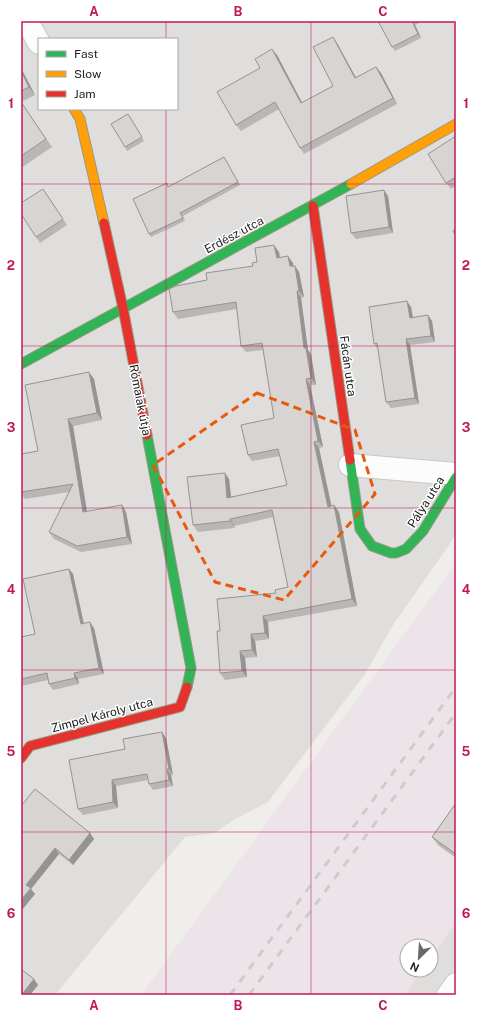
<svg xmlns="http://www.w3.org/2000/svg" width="477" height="1016" viewBox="0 0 477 1016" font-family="'Public Sans',sans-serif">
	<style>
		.residential { fill: #dfdedc; fill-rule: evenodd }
		.industrial { fill: #ede4e9 }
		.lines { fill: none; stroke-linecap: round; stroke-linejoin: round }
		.street-casing { stroke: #c9c8c7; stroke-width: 24 }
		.fast-casing { stroke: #999a82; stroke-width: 11 }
		.slow-casing { stroke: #999a82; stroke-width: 11 }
		.jam-casing { stroke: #999a82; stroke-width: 11 }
		.street { stroke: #fdfcfc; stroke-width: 22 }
		.fast { stroke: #30b455; stroke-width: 9 }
		.slow { stroke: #ff9f0a; stroke-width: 9 }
		.jam { stroke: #e5322d; stroke-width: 9 }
		.rail { stroke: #ccc; stroke-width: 3; stroke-dasharray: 8 8; stroke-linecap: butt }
		.wall { fill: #b9b6b5 }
		.shaded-wall { fill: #969493 }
		.building { fill: #d7d4d2; stroke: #969493 }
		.marked { fill: none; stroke: #e8590c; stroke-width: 3; stroke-dasharray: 8 5; stroke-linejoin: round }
		.grid { fill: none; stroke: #c2185b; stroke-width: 1; stroke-opacity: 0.55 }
		.labels { text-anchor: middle; stroke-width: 3; stroke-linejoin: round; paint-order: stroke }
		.street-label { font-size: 12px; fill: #222; stroke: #fff }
		.neatline { fill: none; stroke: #c2185b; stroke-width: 1.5 }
		.grid-label { font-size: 13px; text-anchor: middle; font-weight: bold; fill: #c2185b }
	</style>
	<rect width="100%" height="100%" fill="#f0eeeb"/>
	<path class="residential" d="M21,21H456V535L393,625L365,674L268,802L237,818L214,833L185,837L55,995H21ZM39,39H177V109H39Z
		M456,922V995H404L422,970H431V957Z"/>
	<path class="industrial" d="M456,563V922L431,957V946H407V970H422L404,995H141Z"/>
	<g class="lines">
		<defs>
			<path id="street" d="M27,21L39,43
				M350,465L456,474
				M448,995L456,984"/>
			<path id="fast" d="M21,364L351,184
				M147,435L191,668L187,687
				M350,460L360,529L372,546L391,553H396L406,549L423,531L456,477"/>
			<path id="slow" d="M74,109L80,119L104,223
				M351,184L456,124"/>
			<path id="jam" d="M313,206L350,460
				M104,223L123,308L147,435
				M21,758L30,746L180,707L187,687"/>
		</defs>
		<use href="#street" class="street-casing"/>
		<use href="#fast" class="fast-casing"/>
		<use href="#slow" class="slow-casing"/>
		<use href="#jam" class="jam-casing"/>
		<use href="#street" class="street"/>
		<use href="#fast" class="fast"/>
		<use href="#slow" class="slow"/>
		<use href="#jam" class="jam"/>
		<path class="rail" d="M230,995L456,687
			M249,995L456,713"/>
	</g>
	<path class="wall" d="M378,21H423L415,25L421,38L395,51L392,47Z
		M337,43L356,78L376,67L381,73L397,104L304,154L300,148L279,109L241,131L236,125L260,68L277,55L302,103L333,86Z
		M21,68L35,95L21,102L52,147L21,168Z
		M130,117L144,141L127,151L125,147Z
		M456,136V185L451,189L446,183Z
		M224,157L240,185L183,216L185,221L151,237L149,234L169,187Z
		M43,189L67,225L40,243L21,214Z
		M388,196L393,233L356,239L351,233Z
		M279,252L280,258L293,263V266L299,272L304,297L301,298L308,350L311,354L316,385H310L323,447L319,448L331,506L339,512L357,606L268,622L269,639L255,641L257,657L245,658L247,677L225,680L220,673V631L276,593L288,587L273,517L234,526L235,528L198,532L193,525L229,479L231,497L287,485L280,456L252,461L248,455L274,418L263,350L246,352L241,346L237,309L178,319L173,312L207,280L253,266L257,262Z
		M411,307L413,317L432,321L435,342L410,345L419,404L391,408L386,402L378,349L374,344Z
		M94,379L102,420L73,426L87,511L126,512L132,544L81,552L54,539L49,532L69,492L25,499L21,494V454L38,451Z
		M69,569L73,574L84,623L94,628L104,674L78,679L79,684L53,690L49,684L48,680L21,686V637L35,634Z
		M166,738L173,775H171L173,786L153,790L149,784L148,780L116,786L118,808L83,815L78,809L125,749Z
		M456,803V858L438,845L432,837Z
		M21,806L90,833L94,839L73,865L59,854L31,889L35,894L21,911Z
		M21,969L34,979L38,985L30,995H22L21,994Z"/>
	<path class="shaded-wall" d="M412,21L415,25L421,38L418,34Z
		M333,37L337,43L360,85L355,78Z
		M272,49L277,55L306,110L301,103Z
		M376,67L381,73L397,104L393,98Z
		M21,68L35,95L29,87L21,71Z
		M384,190L388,196L393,233L389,227Z
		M274,245L279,252L281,265L277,258Z
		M288,256L293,263L295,273L290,266Z
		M295,266L299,272L304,297L299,291Z
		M297,291L301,298L308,350L311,354L316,385L311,378L304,348Z
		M407,301L411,307L414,324L410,318Z
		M428,315L432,321L435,342L431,336Z
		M406,339L410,345L419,404L415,398Z
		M89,372L94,379L102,420L97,413Z
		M306,379L310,385L323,447L318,441Z
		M68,419L73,426L88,518L83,512Z
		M314,442L319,448L333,513L328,507Z
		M225,473L229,479L232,505L227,498Z
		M122,505L126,512L132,544L127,537Z
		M334,505L339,512L357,606L352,599Z
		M230,519L234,526L235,528L230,521Z
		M69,569L73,574L85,630L81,624Z
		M263,616L268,622L269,639L265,633Z
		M90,622L94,628L104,674L99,668Z
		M251,634L255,641L257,657L252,650Z
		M240,651L245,658L247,677L242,671Z
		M74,673L78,679L79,684L75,678Z
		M162,732L166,738L173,775L169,769Z
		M167,769L171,775L173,786L169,780Z
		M112,780L116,786L118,808L113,802Z
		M90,833L94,839L73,865L69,860Z
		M55,848L59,854L31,889L35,894L21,911V900L26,885Z
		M34,979L38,985L30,995H24L23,993Z"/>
	<path class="building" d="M378,21H413H412L418,34L392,47Z
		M333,37L355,78L376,67L393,98L300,148L275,102L236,125L217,92L260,68L255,59L272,49L301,103L333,86L313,47Z
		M21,71L29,87L21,91Z
		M21,102L46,139L21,156Z
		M128,114L142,137L125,147L111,124Z
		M456,136V177L446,183L428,154Z
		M224,157L238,182L180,213L183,218L149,234L133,199L167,183L168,187Z
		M43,189L63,219L36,237L21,214V203Z
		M384,190L389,227L351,233L346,196Z
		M456,229V236L453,231Z
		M274,245L277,258L288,256L290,266H295L299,291H297L304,348H306L311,378L306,379L318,441L314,442L328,507L334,505L352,599L263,616L265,633L251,634L252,650L240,651L242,671L220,673L217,631H220L217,599L276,593L275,590L288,587L272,510L230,519V521L193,525L187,477L225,473L227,498L287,485L278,449L248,455L241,425L274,418L262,343L241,346L236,302L173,312L169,289L176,286L207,280L206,273L253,266L252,263L257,262L255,248Z
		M407,301L410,318L428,315L431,336L406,339L415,398L386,402L377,343L374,344L369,307Z
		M89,372L97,413L68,419L83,512L122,505L127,537L77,546L49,532L73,484L21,492V454L38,451L25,385Z
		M69,569L81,624L90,622L99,668L74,673L75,678L49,684L47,673L21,679V637L35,634L23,579Z
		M162,732L169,769H167L169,780L149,784L147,774L112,780L113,802L78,809L69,760L125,749L123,739Z
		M35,789L90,833L69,860L55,848L26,885L31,888L21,900V806Z
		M456,803V854L432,837Z
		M21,969L34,979L23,993L21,992Z"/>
	<path class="marked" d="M257,393L355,430L375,494L284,600L215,582L153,465Z"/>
	<path class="grid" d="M166,21V39M311,21V995M166,109V995M21,184H456M21,346H456M21,508H456M21,670H456M21,832H456"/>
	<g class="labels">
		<g class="street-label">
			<text transform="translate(234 235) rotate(-28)" y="4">Erdész utca</text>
			<text transform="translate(348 366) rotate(82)" y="4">Fácán utca</text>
			<text transform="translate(140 400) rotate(79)" y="4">Rómaiak útja</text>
			<text transform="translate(426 502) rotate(-58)" y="4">Pálya utca</text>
			<text transform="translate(102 715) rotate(-15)" y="4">Zimpel Károly utca</text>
		</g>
	</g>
	<rect width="477" height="1016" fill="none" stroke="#ffffff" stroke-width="44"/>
	<rect x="38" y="38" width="140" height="72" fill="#ffffff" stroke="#a7a7a7"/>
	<rect x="46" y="51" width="20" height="6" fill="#30b455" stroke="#a7a7a7"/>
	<text x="74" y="58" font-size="12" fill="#222222">Fast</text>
	<rect x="46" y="71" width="20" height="6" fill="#ff9f0a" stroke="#a7a7a7"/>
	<text x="74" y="78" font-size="12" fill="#222222">Slow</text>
	<rect x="46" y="91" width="20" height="6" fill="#e5322d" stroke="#a7a7a7"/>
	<text x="74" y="98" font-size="12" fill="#222222">Jam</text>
	<g transform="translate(419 958) rotate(205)"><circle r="19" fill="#ffffff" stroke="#a7a7a7"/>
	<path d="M0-3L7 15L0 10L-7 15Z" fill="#6a6968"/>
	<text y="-6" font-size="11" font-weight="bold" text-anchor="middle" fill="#222222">N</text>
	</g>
	<rect x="22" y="22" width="433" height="972" class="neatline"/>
	<g class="grid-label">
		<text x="94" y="16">A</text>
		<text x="238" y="16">B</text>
		<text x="383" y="16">C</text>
		<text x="11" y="108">1</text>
		<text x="466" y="108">1</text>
		<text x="11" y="270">2</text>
		<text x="466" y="270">2</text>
		<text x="11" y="432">3</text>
		<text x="466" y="432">3</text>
		<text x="11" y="594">4</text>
		<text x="466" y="594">4</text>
		<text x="11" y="756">5</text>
		<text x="466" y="756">5</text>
		<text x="11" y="918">6</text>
		<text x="466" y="918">6</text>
		<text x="94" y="1010">A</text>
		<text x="238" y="1010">B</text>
		<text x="383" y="1010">C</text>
	</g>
</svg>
